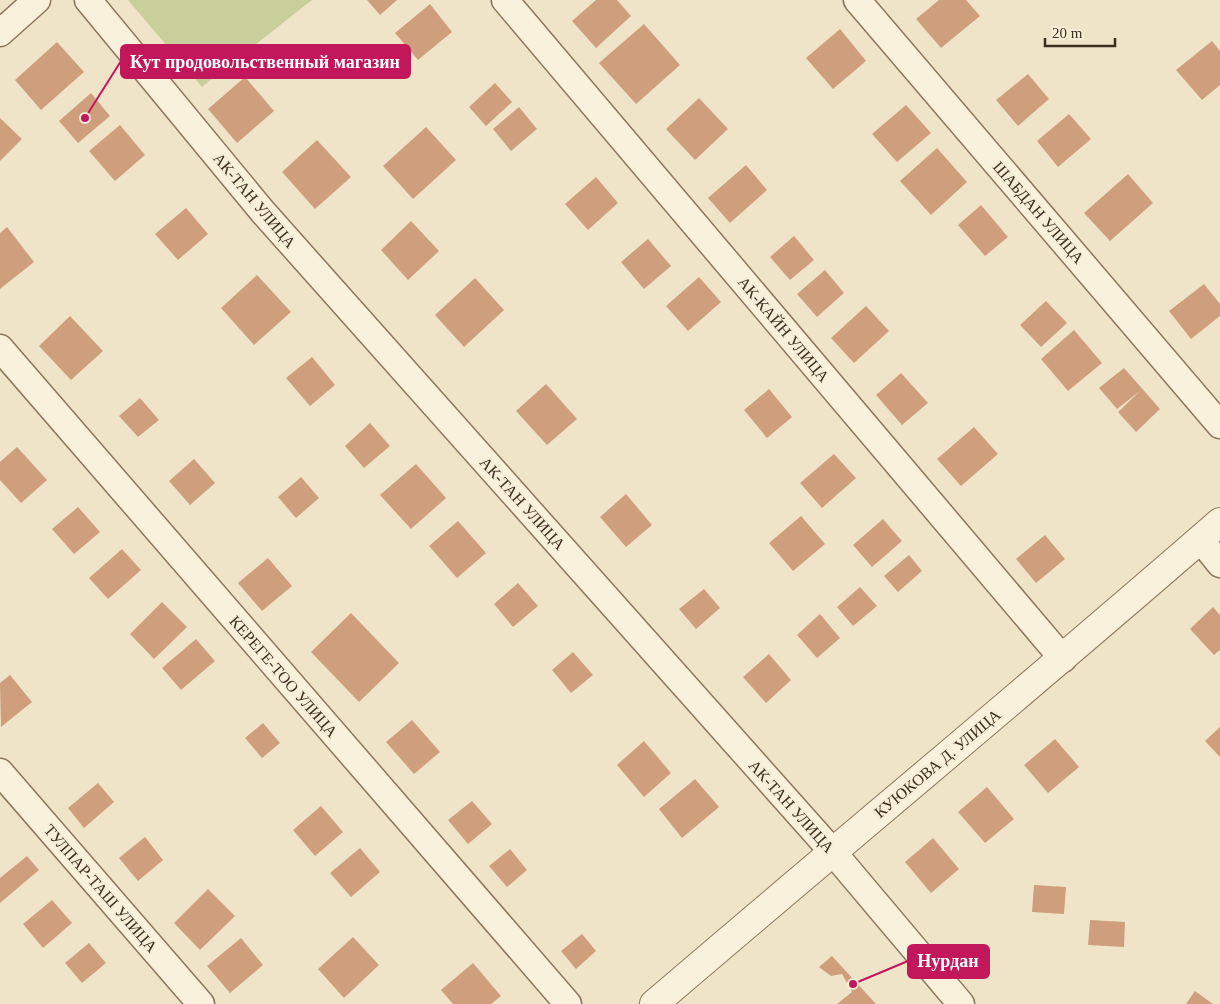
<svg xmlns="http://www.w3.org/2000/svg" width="1220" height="1004" viewBox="0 0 1220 1004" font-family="Georgia,serif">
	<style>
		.green { fill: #c9cf9b }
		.building { fill: #cf9f7d }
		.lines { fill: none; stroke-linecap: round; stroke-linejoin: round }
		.minor-casing { stroke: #8d765c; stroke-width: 29 }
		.tertiary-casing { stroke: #8d765c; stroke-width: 30 }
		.minor { stroke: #faf1dc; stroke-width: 26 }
		.tertiary { stroke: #faf1dc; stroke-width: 28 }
		.labels { text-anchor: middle; stroke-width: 4.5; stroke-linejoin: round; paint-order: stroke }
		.street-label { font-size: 16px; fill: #3d2e20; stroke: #f7eed8 }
		.leader { fill: none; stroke: #c2185b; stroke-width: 2 }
		.callout-dot { fill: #c2185b; stroke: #f7eed8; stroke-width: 2 }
		.callout { fill: #c2185b; stroke: #c2185b; stroke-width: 2 }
		.callout-label { font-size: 18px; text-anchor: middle; font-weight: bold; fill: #fff }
	</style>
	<rect width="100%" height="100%" fill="#f0e4c8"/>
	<path class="green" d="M128,0H312L202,87Z"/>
	<path class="building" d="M367,0H397L380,15Z
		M596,0H617L631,16L596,48L572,21Z
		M939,0H966L980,16L941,48L916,19Z
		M430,4L452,32L418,60L395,33Z
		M644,24L680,65L636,104L599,63Z
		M840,29L866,61L833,89L806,58Z
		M1212,41L1220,51V85L1202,100L1176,70Z
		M57,42L84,72L41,110L15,80Z
		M1028,74L1049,99L1018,126L996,100Z
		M245,77L274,111L237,143L208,109Z
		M495,83L512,102L486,126L469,107Z
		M91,93L110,116L78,143L59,121Z
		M699,98L728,129L695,160L666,129Z
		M906,105L931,133L897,162L872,134Z
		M519,107L537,129L511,151L493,129Z
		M1069,114L1091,139L1058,167L1037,141Z
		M0,118L22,139L0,161Z
		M120,125L145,155L115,181L89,151Z
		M426,127L456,160L413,199L383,166Z
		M317,140L351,177L315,209L282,172Z
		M937,148L967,182L931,215L900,181Z
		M746,165L767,190L730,223L708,198Z
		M1128,174L1153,203L1110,241L1084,213Z
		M596,177L618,203L588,230L565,204Z
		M981,205L1008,237L985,256L958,225Z
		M186,208L208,234L178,260L155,234Z
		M411,221L439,251L408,280L381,250Z
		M7,227L34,262L0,289V233Z
		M794,236L814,260L790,280L770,257Z
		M648,239L671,266L644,289L621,262Z
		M825,270L844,293L817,317L797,294Z
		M257,275L291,312L254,345L221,308Z
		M699,277L721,302L688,331L666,306Z
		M475,278L504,310L464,347L435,315Z
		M1204,284L1220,304V316L1191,339L1169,311Z
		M1046,301L1067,323L1041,347L1020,325Z
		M866,306L889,331L854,363L831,338Z
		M70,316L103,351L71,380L39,346Z
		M1074,330L1102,363L1068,391L1041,359Z
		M312,357L335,385L310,406L286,378Z
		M1124,368L1160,409L1136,432L1118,412L1140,391L1117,409L1099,388Z
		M901,373L928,403L902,425L876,395Z
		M546,384L577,419L547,445L516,411Z
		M769,389L792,417L767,438L744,410Z
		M140,398L159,420L138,437L119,416Z
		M370,423L390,446L364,468L345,446Z
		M974,427L998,454L961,486L937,459Z
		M17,447L47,480L21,503L0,480V462Z
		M834,454L856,478L822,508L800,483Z
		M194,459L215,483L190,505L169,481Z
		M416,464L446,498L411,529L380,495Z
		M301,477L319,498L296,518L278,497Z
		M626,494L652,525L626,547L600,517Z
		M78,507L100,532L74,554L52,529Z
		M801,516L825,544L793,571L769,543Z
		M883,519L902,541L872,567L853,545Z
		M458,521L486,553L457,578L429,546Z
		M1045,535L1065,559L1036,583L1016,559Z
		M122,549L141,570L108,599L89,578Z
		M909,555L922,571L898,592L884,576Z
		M268,558L292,586L262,611L238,583Z
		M518,583L538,606L513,627L494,604Z
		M860,587L877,606L853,626L837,607Z
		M704,589L720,608L696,629L679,609Z
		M162,602L187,627L154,659L130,634Z
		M1213,607L1220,615V650L1214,655L1190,629Z
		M351,613L399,663L359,702L311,652Z
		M820,614L840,638L817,658L797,635Z
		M196,639L215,661L181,690L162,668Z
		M573,652L593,675L571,693L552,670Z
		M769,654L791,680L766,703L743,677Z
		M10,675L32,702L1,727L0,683Z
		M412,720L440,752L414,774L386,742Z
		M263,723L280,743L262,758L245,738Z
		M1220,727V757L1205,741Z
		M1055,739L1079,767L1048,793L1024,765Z
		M644,741L671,773L644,797L617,765Z
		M695,779L719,807L682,838L659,809Z
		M98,783L114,802L84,828L68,808Z
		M987,787L1014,819L985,843L958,812Z
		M472,801L492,824L468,844L448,820Z
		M321,806L343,832L315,856L293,830Z
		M145,837L163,860L138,881L119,858Z
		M933,838L959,869L931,893L905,862Z
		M360,848L380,872L351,897L330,873Z
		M510,849L527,870L507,887L489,866Z
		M27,856L39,870L0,903V878Z
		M1034,885L1066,887L1064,914L1032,912Z
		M208,889L235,916L200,950L174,923Z
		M52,900L72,923L43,948L23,924Z
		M1090,920L1125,922L1124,947L1088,945Z
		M582,934L596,951L576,969L561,951Z
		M353,937L379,965L344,998L318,969Z
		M241,938L263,965L230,993L207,966Z
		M89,943L106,963L82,983L65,963Z
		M832,956L876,1004H837L852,992L842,974L831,976L819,967Z
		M473,963L501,996L491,1004H453L441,990Z
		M1195,991L1213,1004H1186Z"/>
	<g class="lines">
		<defs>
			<path id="minor" d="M88,0L263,212L832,851L961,1004
				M505,0L1063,659
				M857,0L1220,425
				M0,33L37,0
				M0,348L568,1004
				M1200,539L1220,564
				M0,772L201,1004"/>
			<path id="tertiary" d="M654,1004C842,843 1033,685 1220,522"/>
		</defs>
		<use href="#minor" class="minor-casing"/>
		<use href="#tertiary" class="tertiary-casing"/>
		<use href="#minor" class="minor"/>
		<use href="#tertiary" class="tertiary"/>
	</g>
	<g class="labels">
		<g class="street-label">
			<text transform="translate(255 200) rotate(50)" y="6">АК-ТАН УЛИЦА</text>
			<text transform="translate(1039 212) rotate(49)" y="6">ШАБДАН УЛИЦА</text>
			<text transform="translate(784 329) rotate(50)" y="6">АК-КАЙН УЛИЦА</text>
			<text transform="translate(523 503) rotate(48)" y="6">АК-ТАН УЛИЦА</text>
			<text transform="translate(284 676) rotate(49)" y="6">КЕРЕГЕ-ТОО УЛИЦА</text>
			<text transform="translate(937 763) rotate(-40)" y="6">КУЮКОВА Д. УЛИЦА</text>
			<text transform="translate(792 806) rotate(48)" y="6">АК-ТАН УЛИЦА</text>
			<text transform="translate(101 888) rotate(49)" y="6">ТУЛПАР-ТАШ УЛИЦА</text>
		</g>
	</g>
	<path class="leader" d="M85 118L121 61M853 984L908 961"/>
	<g class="callout-dot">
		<circle cx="85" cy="118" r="5"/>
		<circle cx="853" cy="984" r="5"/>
	</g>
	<g class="callout">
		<rect x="121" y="45" width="289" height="33" rx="5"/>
		<rect x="908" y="945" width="81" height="33" rx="5"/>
	</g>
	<g class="callout-label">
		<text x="265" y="68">Кут продовольственный магазин</text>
		<text x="948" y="967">Нурдан</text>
	</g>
	<path d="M1045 38v8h70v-8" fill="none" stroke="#3d2e20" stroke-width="2.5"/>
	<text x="1052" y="38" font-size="15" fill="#3d2e20" stroke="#f7eed8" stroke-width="4" paint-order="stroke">20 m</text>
</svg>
